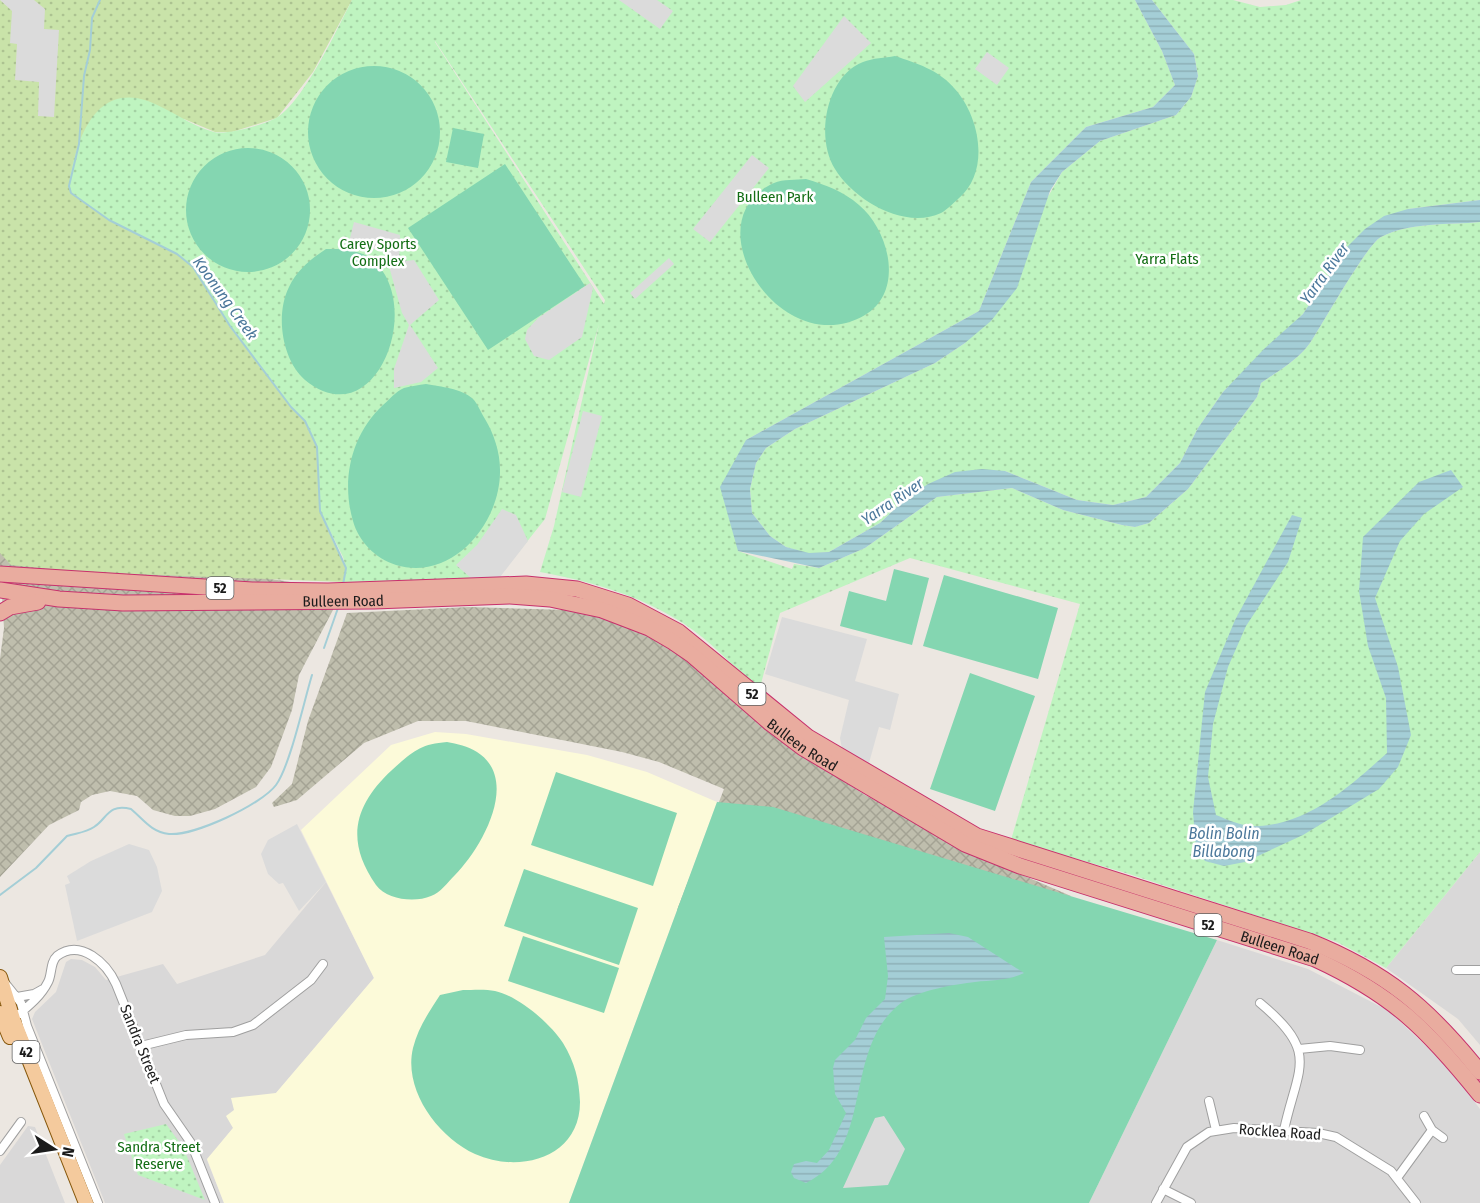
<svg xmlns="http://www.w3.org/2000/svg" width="1480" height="1203" viewBox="0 0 1480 1203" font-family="'Fira Sans Condensed',sans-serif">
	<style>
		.residential { fill: #d9d8d8 }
		.education { fill: #fcfad9 }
		.construction { fill: url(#construction-cross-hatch) }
		.grass { fill: url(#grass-dots) }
		.park { fill: url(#park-dots); fill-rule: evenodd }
		.pitch { fill: #84d6b1 }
		.parking { fill: #dbdbdb }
		.water { fill: url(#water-rules) }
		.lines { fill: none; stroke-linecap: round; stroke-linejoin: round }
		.stream { stroke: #a4ced6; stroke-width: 2 }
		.minor-casing { stroke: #9f9f9f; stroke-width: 10 }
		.primary-casing { stroke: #86570b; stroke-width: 16 }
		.trunk-casing { stroke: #c7306c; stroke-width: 17 }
		.minor { stroke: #fff; stroke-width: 8 }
		.primary { stroke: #f4ca9d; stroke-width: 14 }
		.trunk { stroke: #e9ac9f; stroke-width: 15 }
		.labels { text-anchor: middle; stroke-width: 5; stroke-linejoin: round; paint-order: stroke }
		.shield { fill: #fff; stroke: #5f5f5f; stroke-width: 1.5 }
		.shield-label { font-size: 14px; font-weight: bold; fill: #1b1b1b }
		.park-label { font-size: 15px; fill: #136e15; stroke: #fff }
		.street-label { font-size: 15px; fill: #1b1b1b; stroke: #fff }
		.water-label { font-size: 16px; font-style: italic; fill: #4c789b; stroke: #fff }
	</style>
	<defs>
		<pattern id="construction-cross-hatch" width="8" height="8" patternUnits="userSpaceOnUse" patternTransform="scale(1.5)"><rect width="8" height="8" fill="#bfbead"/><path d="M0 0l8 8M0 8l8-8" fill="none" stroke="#a4a394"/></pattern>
		<pattern id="grass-dots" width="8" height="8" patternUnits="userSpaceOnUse" patternTransform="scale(1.5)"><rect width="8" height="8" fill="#c9e3a9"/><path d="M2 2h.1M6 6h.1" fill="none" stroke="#acc291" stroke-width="1.8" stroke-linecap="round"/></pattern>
		<pattern id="park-dots" width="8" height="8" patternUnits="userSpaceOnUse" patternTransform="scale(1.5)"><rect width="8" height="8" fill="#bff4c0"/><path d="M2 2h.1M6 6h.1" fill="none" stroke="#a4d1a4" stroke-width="1.8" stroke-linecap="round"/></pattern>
		<pattern id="water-rules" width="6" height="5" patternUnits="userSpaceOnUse" patternTransform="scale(1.5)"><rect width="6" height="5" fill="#a4ced6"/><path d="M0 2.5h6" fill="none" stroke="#8db0b7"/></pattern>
	</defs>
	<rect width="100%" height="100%" fill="#ece7e1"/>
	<path class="residential" d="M1480,852V1045L1458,1019L1386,968Z
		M326,882L374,978L276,1093L234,1110L233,1128L207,1160L224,1203H105L32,1019L35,1012L56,992L66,962L71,959L82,960L95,967L106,980L163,964L177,984L195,978L265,955Z
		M1217,940L1308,969L1389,1011L1449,1068L1480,1109V1203H1089Z
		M28,1126L35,1127L65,1203H0V1165Z"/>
	<path class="education" d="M435,732L466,734L587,755L647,772L717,802L569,1203H224L207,1159L233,1128L226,1116L234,1110L231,1098L276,1093L374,978L301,830L391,745Z"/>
	<path class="construction" d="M0,390L237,574L338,589L333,610L299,675L292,710L271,767L256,787L215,809L190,816H175L153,810L137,796L110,791L92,795L81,802L79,810L49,825L0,877V659L4,628L0,564Z
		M469,607L567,610L618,621L670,645L805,756L865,795L1004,867L1071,896L677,910L724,789L659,762L622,752L466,721H418L364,743L297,800L274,807L272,803L292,784L308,721L347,613Z"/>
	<path class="grass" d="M0,0H352L313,72L277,118L232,132H215L184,119L79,144L69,186L71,193L109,220L177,254L193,267L230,327L291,407L305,421L317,447L319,487L328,530L346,568L344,582L81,572L11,565L0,553Z"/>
	<path class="park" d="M352,0H1135L1162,51L1175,85L1153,107L1086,127L1031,182L979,311L746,440L738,551L792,569L794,564L819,568L865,548L937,497L1012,488L1063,510L1122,525L1135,527L1149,523L1188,489L1257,397L1261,383C1277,372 1299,359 1310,343C1322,325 1367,244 1381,237C1409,222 1449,225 1480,222V852L1386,968L1337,942L1126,873L1011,840L1080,604L910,558L780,613L759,691C735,668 711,641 683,623C639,595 590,581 540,572L554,526L599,324L545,519L498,578L344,582L346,568L343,557L320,511L317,447L305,421L291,407L230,326L193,267L177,254L109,220L71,193L69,186C75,144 93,82 148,101C170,109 191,126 214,132C227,135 263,125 276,118C303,103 337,29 352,0ZM435,41L605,300L604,304L435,42Z
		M1152,0H1233L1260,7L1286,5L1301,0H1480V200L1408,209L1320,289L1303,314L1223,392L1198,428L1180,463L1146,497L1113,505L1077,500L1005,471L902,502L880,523L829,552L809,554L786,547L770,536L752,513L750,489L756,463L766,448L795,429L935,363L965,343L1062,172L1100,141L1176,115L1191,97L1198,76L1194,54Z
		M166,1124L183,1147L205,1200L138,1175L124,1134Z"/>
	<path class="pitch" d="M895,56C916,63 939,70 954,88C980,116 991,172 958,199C953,203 947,210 941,213C904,230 854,200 835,169C815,138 826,76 863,62C873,58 885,58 895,56Z
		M308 132a66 66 0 1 1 132 0a66 66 0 1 1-132 0Z
		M453,128L484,134L478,168L446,162Z
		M186 210a62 62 0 1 1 124 0a62 62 0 1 1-124 0Z
		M505,164L585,286L488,350L408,228Z
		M806,179C826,185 843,191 859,205C889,230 905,291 865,315C782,364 689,221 774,183C783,179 796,180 806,179Z
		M326,249C341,249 357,249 370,258C427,300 377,439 305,380C282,360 275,315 289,287C297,270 311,259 326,249Z
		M426,384C441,387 461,388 473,399C478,404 481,413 485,419C494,434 500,452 500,470C501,524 451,582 396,565C375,558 359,542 353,521C341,480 351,435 383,405C389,400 396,391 404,388C411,386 419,385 426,384Z
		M894,569L929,578L912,645L840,626L849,591L886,601Z
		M944,575L1058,608L1038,679L923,646Z
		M970,673L1035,696L995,811L930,789Z
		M447,742C457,744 468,746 477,752C521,780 481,849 455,875C448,882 440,893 431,896C415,903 387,900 376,885C345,841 354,805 392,770C412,752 420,744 447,742Z
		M556,772L677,813L653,886L531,845Z
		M717,802L773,807L1217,940L1089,1203H569Z
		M524,869L638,908L619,965L504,926Z
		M523,936L619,968L604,1013L508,981Z
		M463,990C473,990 486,989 495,991C518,996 550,1023 563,1043C575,1063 579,1079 580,1102C580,1158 519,1174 475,1154C438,1137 403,1090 413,1048C418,1028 429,1012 440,995Z"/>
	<path class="parking" d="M0,0H34L45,9L44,29L59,30L54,117L38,116L39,82L15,80L17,44L10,43L12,11Z
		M619,0H657L673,11L660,29Z
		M844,16L871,43L805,102L793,86Z
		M987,52L1009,68L997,85L975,69Z
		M752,155L769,168L710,242L693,229Z
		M354,222L400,235L399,262L414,260L439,300L410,325L438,368L421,382L394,388V369L409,325L402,313L385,252L349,242Z
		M669,258L674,264L635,299L630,293Z
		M590,283L593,288L582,337L549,360L534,356L525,339L527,330L538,318Z
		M583,411L602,416L581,497L562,492Z
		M502,509L516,515L528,541L500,577L471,578L456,565L477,545Z
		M782,617L867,639L855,681L899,694L890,730L879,727L869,763L842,749L840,738L849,700L765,674Z
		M297,824L326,882L299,911L283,883L279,884L268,874L261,854L268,840Z
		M129,844L149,850L157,867L162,891L152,912L77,941L65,885L70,883L67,876L91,861Z
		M884,1116L905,1149L888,1185L843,1188L875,1118Z"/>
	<path class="water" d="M1135,0H1152L1194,54L1198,76L1191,97L1176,115L1100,141L1062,172L1050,191L1017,288L991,321L965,343L935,363L795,429L766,448L756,463L750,489L752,513L770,536L786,547L809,553L829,552L880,523L902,502L928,484L955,472L982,469L1005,471L1077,500L1113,505L1146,497L1180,463L1198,428L1223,392L1264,349L1303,314L1347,247L1365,229L1384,216L1408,209L1480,200V222C1449,225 1409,222 1381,237C1367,244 1322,325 1310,343C1299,359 1277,372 1261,383L1257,397L1188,489L1149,523L1135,527L1122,525L1063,510L1012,488L937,497L865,548L819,568L738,551L720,487L746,440L979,311L1031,182L1086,127L1153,107L1175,85L1162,51Z
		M1451,470L1463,487L1424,514L1400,541L1375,598L1398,667L1411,735L1398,767L1379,789L1303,835L1245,862L1224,866L1205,861L1196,849L1193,812L1205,692L1235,620L1292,515L1302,518L1288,562L1246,626L1228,667L1213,724L1208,777L1216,815C1226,819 1241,826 1252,826C1306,827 1349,787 1387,753L1386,698L1368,646L1359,591L1363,537L1419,482Z
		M949,933L968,937L1024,973C1008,981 993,980 975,982C956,984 916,991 901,1003C841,1049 876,1149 806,1183L794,1178L791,1172L794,1164L806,1161L817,1163L829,1150L846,1113L835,1094L833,1068L835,1060L855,1040L866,1018L885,999L888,976L884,937Z"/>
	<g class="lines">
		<path class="stream" d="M100,0L92,18L90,50L84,76L79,144L69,186L71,193L109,220L177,254L193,267L230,326L291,407L305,421L317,447L320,511L346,568L343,585
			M324,648L338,608
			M0,895L36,868L67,836C76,833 85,833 94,827C107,819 108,803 131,809C143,819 151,832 169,834C194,836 261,805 276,785C290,766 304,701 312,675"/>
		<defs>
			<path id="minor" d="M1456,970H1480
				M5,983L21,1003L27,1026L98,1203
				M17,997L34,994L43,989
				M1260,1003C1320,1053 1298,1066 1284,1130
				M13,1019C26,1008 40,998 48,982C52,975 50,962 57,956C81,938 107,964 116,984L164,1104L191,1143L215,1203
				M141,1046L186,1035L233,1032L253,1025L311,980L323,964
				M1299,1049L1330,1046L1360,1050
				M1209,1101L1216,1130
				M1424,1116L1432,1130L1443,1138
				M0,1151L21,1122
				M1397,1178L1432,1130
				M1163,1189L1191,1203
				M1156,1203L1187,1147L1209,1132L1234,1128L1318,1133L1336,1137L1391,1171L1416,1203"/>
			<path id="primary" d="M0,977L13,1019L86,1203
				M0,1013L10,1037"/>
			<g id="trunk">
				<path d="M0,574L252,590L328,591L526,584L577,589L628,605L679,632L808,737L977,836L1309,941C1386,972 1428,1007 1480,1072"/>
				<path id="s1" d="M0,590L59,599L123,603L374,601L510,596L550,599L602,610L649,628L673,642L692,655L770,723L803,748L965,844L1020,866L1315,959C1393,995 1427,1029 1480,1095"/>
				<path d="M0,613L10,607L38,602"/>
			</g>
		</defs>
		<use href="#minor" class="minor-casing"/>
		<use href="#primary" class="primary-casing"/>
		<use href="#trunk" class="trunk-casing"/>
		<use href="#minor" class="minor"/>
		<use href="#primary" class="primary"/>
		<use href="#trunk" class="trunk"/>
	</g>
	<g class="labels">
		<g class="shield">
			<rect x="206.5" y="577" width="27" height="22" rx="4.5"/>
			<rect x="738.5" y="683" width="27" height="22" rx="4.5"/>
			<rect x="1194.5" y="914" width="27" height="22" rx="4.5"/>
			<rect x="12.5" y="1041" width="27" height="22" rx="4.5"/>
		</g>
		<g class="shield-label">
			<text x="220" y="593">52</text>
			<text x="752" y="699">52</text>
			<text x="1208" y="930">52</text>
			<text x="26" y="1057">42</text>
		</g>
		<g class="park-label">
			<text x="775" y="202">Bulleen Park</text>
			<text x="378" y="249">Carey Sports<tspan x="378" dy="17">Complex</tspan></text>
			<text x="1167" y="264">Yarra Flats</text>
			<text x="159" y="1152">Sandra Street<tspan x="159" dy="17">Reserve</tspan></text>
		</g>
		<g class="street-label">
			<text dy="5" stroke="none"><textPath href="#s1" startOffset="344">Bulleen Road</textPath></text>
			<text dy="5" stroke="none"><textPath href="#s1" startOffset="848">Bulleen Road</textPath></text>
			<text dy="5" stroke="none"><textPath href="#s1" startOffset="1370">Bulleen Road</textPath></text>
			<text transform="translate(140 1044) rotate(68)" y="5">Sandra Street</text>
			<text transform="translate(1280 1132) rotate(4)" y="5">Rocklea Road</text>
		</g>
		<g class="water-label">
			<text transform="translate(1324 273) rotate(-54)" y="6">Yarra River</text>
			<text transform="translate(226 298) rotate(54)" y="6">Koonung Creek</text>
			<text transform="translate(892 501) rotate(-34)" y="6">Yarra River</text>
			<text x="1224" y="839">Bolin Bolin<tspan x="1224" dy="18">Billabong</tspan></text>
		</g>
	</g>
	<g transform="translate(54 1149) rotate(102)" stroke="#ffffff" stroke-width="4.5" paint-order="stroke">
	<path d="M0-4.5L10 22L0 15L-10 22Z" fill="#1b1b1b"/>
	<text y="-9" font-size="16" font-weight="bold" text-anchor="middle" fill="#1b1b1b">N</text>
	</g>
</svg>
